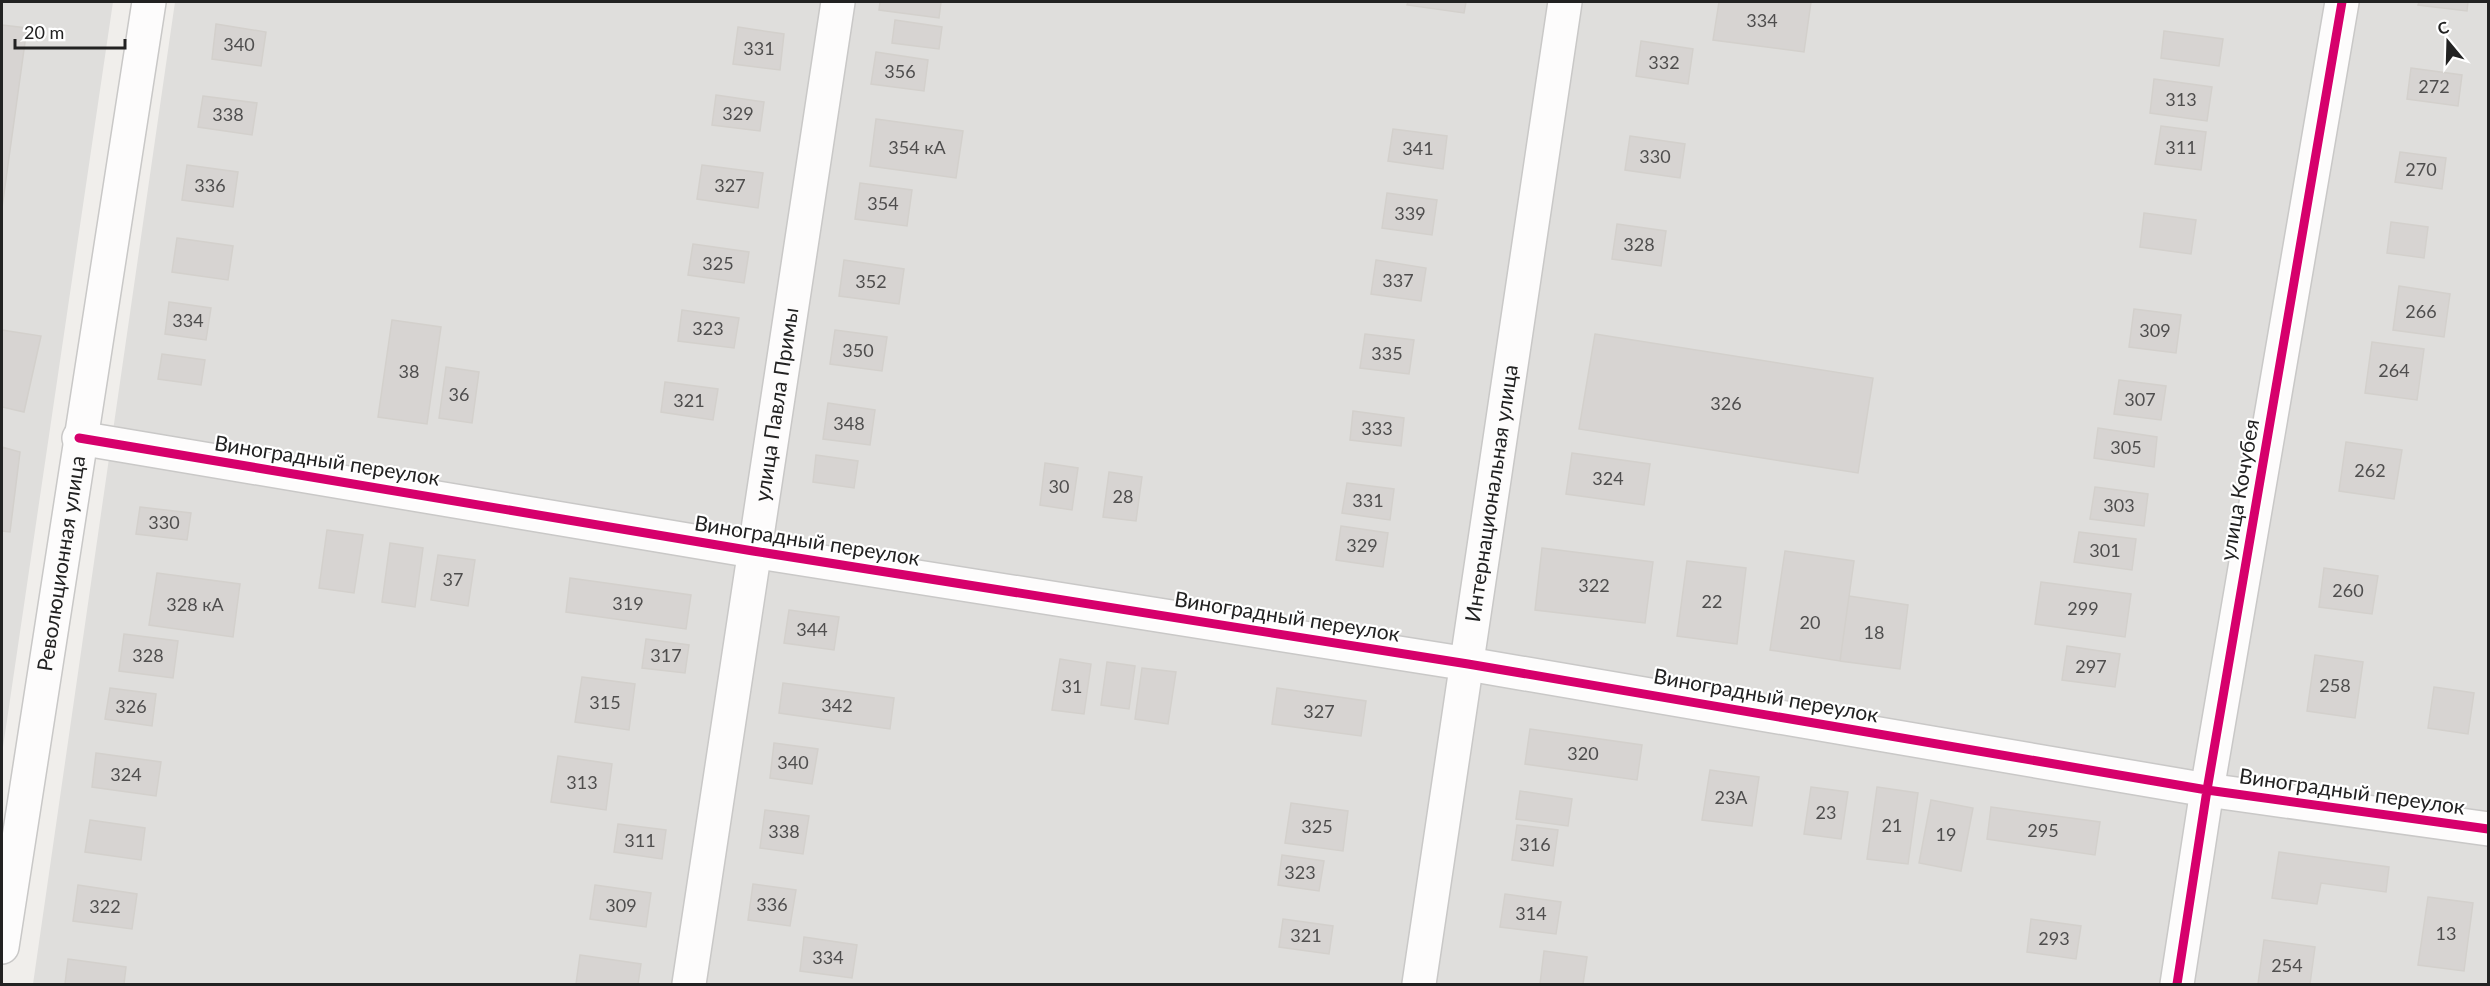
<svg xmlns="http://www.w3.org/2000/svg" width="2490" height="986" viewBox="0 0 2490 986" font-family="Lato,sans-serif">
	<style>
		.residential { fill: #dfdedc }
		.building { fill: #d7d4d2; stroke: #d3d0cc; stroke-width: 1.5 }
		.lines { fill: none; stroke-linecap: round; stroke-linejoin: round }
		.minor-casing { stroke: #c9c8c7; stroke-width: 36 }
		.minor { stroke: #fdfcfc; stroke-width: 33 }
		.cycleway-casing { stroke: #fff; stroke-width: 13 }
		.cycleway { stroke: #d6006c; stroke-width: 9 }
		.labels { text-anchor: middle; stroke-width: 4.5; stroke-linejoin: round; paint-order: stroke }
		.number-label { font-size: 18px; fill: #4f4e4e }
		.street-label { font-size: 21px; fill: #222; stroke: #fff }
	</style>
	<rect width="100%" height="100%" fill="#f0eeeb"/>
	<path class="residential" d="M2,2H113L2,754Z
		M175,2H2488V984H33Z"/>
	<path class="building" d="M880,2H941L939,18L879,10Z
		M1408,2H1466L1464,13L1407,5Z
		M1719,2H1811L1804,52L1713,40Z
		M2419,2H2468L2467,11L2418,5Z
		M895,20L942,27L939,49L892,43Z
		M216,24L266,32L261,66L212,59Z
		M2,25L27,28L2,208Z
		M738,27L784,34L780,70L733,64Z
		M2164,31L2223,39L2219,66L2161,58Z
		M1641,41L1693,49L1688,84L1636,76Z
		M876,52L928,60L924,91L871,84Z
		M2411,68L2462,75L2458,106L2407,99Z
		M2154,79L2212,87L2207,121L2150,113Z
		M716,95L764,102L760,131L712,125Z
		M203,96L257,103L252,135L198,127Z
		M876,119L963,131L956,178L870,166Z
		M2161,126L2206,132L2201,170L2155,164Z
		M1393,129L1447,136L1443,169L1388,161Z
		M1630,136L1685,144L1680,178L1625,170Z
		M2400,152L2446,158L2442,189L2395,182Z
		M187,165L238,172L233,207L182,200Z
		M702,165L763,173L758,208L697,199Z
		M860,183L912,190L907,226L855,219Z
		M1387,193L1437,200L1432,235L1382,228Z
		M2144,213L2196,220L2191,254L2140,247Z
		M2391,222L2428,227L2424,258L2387,253Z
		M1617,224L1666,231L1661,266L1612,259Z
		M177,238L233,246L228,280L172,272Z
		M693,244L749,252L744,283L688,275Z
		M844,260L904,269L899,304L839,296Z
		M1376,260L1426,268L1421,301L1371,294Z
		M2399,286L2450,294L2444,337L2393,330Z
		M169,302L211,308L206,340L165,334Z
		M2134,309L2181,315L2176,353L2129,347Z
		M682,310L739,318L734,348L678,341Z
		M392,320L441,327L427,424L378,417Z
		M2,330L41,336L24,412L2,407Z
		M835,330L887,337L882,371L830,364Z
		M1365,334L1414,340L1409,374L1360,368Z
		M1595,334L1873,378L1858,473L1579,429Z
		M2372,342L2424,349L2417,400L2365,393Z
		M162,354L205,360L201,385L158,379Z
		M446,367L479,372L472,423L439,418Z
		M2119,380L2166,386L2161,420L2114,414Z
		M665,382L718,389L713,420L661,412Z
		M828,403L875,410L870,445L823,439Z
		M1353,411L1404,418L1401,446L1350,440Z
		M2098,428L2157,437L2154,467L2094,458Z
		M2346,442L2402,450L2394,499L2339,491Z
		M2,447L20,452L10,532L2,531Z
		M1572,453L1650,464L1644,505L1566,494Z
		M816,455L858,461L854,488L813,482Z
		M1045,463L1078,468L1072,510L1040,505Z
		M1109,472L1142,477L1136,521L1103,517Z
		M1347,483L1394,489L1390,520L1342,513Z
		M2095,487L2148,494L2144,526L2090,519Z
		M140,507L191,513L187,540L136,534Z
		M1341,526L1388,533L1383,567L1336,560Z
		M327,530L363,535L354,593L319,588Z
		M2079,532L2136,539L2132,570L2074,562Z
		M390,543L423,548L415,607L382,602Z
		M1542,548L1653,562L1645,623L1535,610Z
		M1785,551L1854,561L1840,661L1770,650Z
		M438,555L475,560L468,606L431,600Z
		M1687,561L1746,568L1737,644L1677,636Z
		M2324,568L2378,576L2372,614L2319,607Z
		M157,573L240,584L233,637L149,625Z
		M570,578L691,595L686,629L566,612Z
		M2041,582L2131,594L2125,637L2035,624Z
		M1849,596L1908,605L1900,669L1840,661Z
		M789,610L839,617L834,650L784,643Z
		M124,634L178,641L173,678L119,671Z
		M646,639L689,645L685,673L642,668Z
		M2067,646L2120,654L2115,687L2062,680Z
		M2315,655L2363,662L2355,718L2307,711Z
		M1060,659L1091,664L1084,714L1052,710Z
		M1107,662L1135,666L1129,709L1101,705Z
		M1142,668L1176,672L1168,724L1135,719Z
		M582,677L635,684L629,730L575,722Z
		M783,683L894,698L890,729L779,713Z
		M2434,687L2474,693L2468,734L2428,728Z
		M110,688L156,694L152,726L105,719Z
		M1277,688L1366,701L1361,736L1272,724Z
		M1530,729L1642,745L1637,780L1525,764Z
		M774,743L818,749L812,784L770,778Z
		M96,753L161,762L156,796L92,787Z
		M558,756L612,764L606,810L551,802Z
		M1710,770L1759,777L1752,826L1702,820Z
		M1811,787L1848,792L1841,839L1804,834Z
		M1877,787L1918,793L1908,864L1867,859Z
		M1520,791L1572,799L1568,826L1516,819Z
		M1931,800L1973,808L1961,871L1919,863Z
		M1291,803L1348,811L1343,851L1285,843Z
		M1991,807L2100,822L2095,855L1987,839Z
		M765,810L809,816L803,854L760,848Z
		M90,820L145,828L141,860L85,852Z
		M618,824L666,830L662,859L614,852Z
		M1517,825L1558,830L1553,866L1512,860Z
		M2279,852L2389,867L2386,892L2321,883L2317,904L2272,898Z
		M1282,855L1324,861L1319,891L1278,885Z
		M753,884L796,890L790,926L748,920Z
		M78,885L137,894L132,929L73,921Z
		M595,885L651,893L646,927L590,919Z
		M1505,894L1561,902L1556,934L1500,927Z
		M2428,897L2473,903L2464,971L2418,965Z
		M1283,919L1333,926L1329,954L1279,947Z
		M2031,919L2081,926L2076,959L2027,952Z
		M804,937L857,945L852,978L800,971Z
		M2264,940L2315,947L2310,984H2258Z
		M1544,951L1587,957L1583,984H1540Z
		M580,955L641,964L638,984H576Z
		M68,959L126,967L124,984H65Z"/>
	<g class="lines">
		<defs>
			<g id="minor">
				<path d="M79,438L753,551L1468,664L2207,790L2488,829"/>
				<path id="s1" d="M2,947L149,2"/>
				<path id="s2" d="M689,984L838,2"/>
				<path id="s3" d="M1419,984L1565,2"/>
				<path d="M2177,984L2207,790L2342,2"/>
			</g>
		</defs>
		<use href="#minor" class="minor-casing"/>
		<use href="#minor" class="minor"/>
		<defs>
			<path id="cycleway" d="M79,438L753,551L1468,664L2207,790L2488,829
				M2177,984L2207,790L2342,2"/>
		</defs>
		<use href="#cycleway" class="cycleway-casing"/>
		<use href="#cycleway" class="cycleway"/>
	</g>
	<g class="labels">
		<g class="number-label">
			<text x="1762" y="27">334</text>
			<text x="239" y="51">340</text>
			<text x="759" y="55">331</text>
			<text x="1664" y="69">332</text>
			<text x="900" y="78">356</text>
			<text x="2434" y="93">272</text>
			<text x="2181" y="106">313</text>
			<text x="738" y="120">329</text>
			<text x="228" y="121">338</text>
			<text x="917" y="154">354 кА</text>
			<text x="2181" y="154">311</text>
			<text x="1418" y="155">341</text>
			<text x="1655" y="163">330</text>
			<text x="2421" y="176">270</text>
			<text x="210" y="192">336</text>
			<text x="730" y="192">327</text>
			<text x="883" y="210">354</text>
			<text x="1410" y="220">339</text>
			<text x="1639" y="251">328</text>
			<text x="718" y="270">325</text>
			<text x="1398" y="287">337</text>
			<text x="871" y="288">352</text>
			<text x="2421" y="318">266</text>
			<text x="188" y="327">334</text>
			<text x="708" y="335">323</text>
			<text x="2155" y="337">309</text>
			<text x="858" y="357">350</text>
			<text x="1387" y="360">335</text>
			<text x="2394" y="377">264</text>
			<text x="409" y="378">38</text>
			<text x="459" y="401">36</text>
			<text x="2140" y="406">307</text>
			<text x="689" y="407">321</text>
			<text x="1726" y="410">326</text>
			<text x="849" y="430">348</text>
			<text x="1377" y="435">333</text>
			<text x="2126" y="454">305</text>
			<text x="2370" y="477">262</text>
			<text x="1608" y="485">324</text>
			<text x="1059" y="493">30</text>
			<text x="1123" y="503">28</text>
			<text x="1368" y="507">331</text>
			<text x="2119" y="512">303</text>
			<text x="164" y="529">330</text>
			<text x="1362" y="552">329</text>
			<text x="2105" y="557">301</text>
			<text x="453" y="586">37</text>
			<text x="1594" y="592">322</text>
			<text x="2348" y="597">260</text>
			<text x="1712" y="608">22</text>
			<text x="628" y="610">319</text>
			<text x="195" y="611">328 кА</text>
			<text x="2083" y="615">299</text>
			<text x="1810" y="629">20</text>
			<text x="812" y="636">344</text>
			<text x="1874" y="639">18</text>
			<text x="148" y="662">328</text>
			<text x="666" y="662">317</text>
			<text x="2091" y="673">297</text>
			<text x="2335" y="692">258</text>
			<text x="1072" y="693">31</text>
			<text x="605" y="709">315</text>
			<text x="837" y="712">342</text>
			<text x="131" y="713">326</text>
			<text x="1319" y="718">327</text>
			<text x="1583" y="760">320</text>
			<text x="793" y="769">340</text>
			<text x="126" y="781">324</text>
			<text x="582" y="789">313</text>
			<text x="1731" y="804">23А</text>
			<text x="1826" y="819">23</text>
			<text x="1892" y="832">21</text>
			<text x="1317" y="833">325</text>
			<text x="2043" y="837">295</text>
			<text x="784" y="838">338</text>
			<text x="1946" y="841">19</text>
			<text x="640" y="847">311</text>
			<text x="1535" y="851">316</text>
			<text x="1300" y="879">323</text>
			<text x="772" y="911">336</text>
			<text x="621" y="912">309</text>
			<text x="105" y="913">322</text>
			<text x="1531" y="920">314</text>
			<text x="2446" y="940">13</text>
			<text x="1306" y="942">321</text>
			<text x="2054" y="945">293</text>
			<text x="828" y="964">334</text>
			<text x="2287" y="972">254</text>
		</g>
		<g class="street-label">
			<text dy="7" stroke="none"><textPath href="#s2" startOffset="586">улица Павла Примы</textPath></text>
			<text transform="translate(327 461) rotate(9)" y="7">Виноградный переулок</text>
			<text transform="translate(2240 490) rotate(-80)" y="7">улица Кочубея</text>
			<text dy="7" stroke="none"><textPath href="#s3" startOffset="496">Интернациональная улица</textPath></text>
			<text transform="translate(807 541) rotate(9)" y="7">Виноградный переулок</text>
			<text dy="7" stroke="none"><textPath href="#s1" startOffset="388">Революционная улица</textPath></text>
			<text transform="translate(1287 617) rotate(9)" y="7">Виноградный переулок</text>
			<text transform="translate(1766 696) rotate(10)" y="7">Виноградный переулок</text>
			<text transform="translate(2352 792) rotate(8)" y="7">Виноградный переулок</text>
		</g>
	</g>
	<rect width="2490" height="986" fill="none" stroke="#222222" stroke-width="6"/>
	<g transform="translate(2448 42) rotate(341)" stroke="#ffffff" stroke-width="4.5" paint-order="stroke">
	<path d="M0-4.5L10 22L0 15L-10 22Z" fill="#222222"/>
	<text y="-9" font-size="16" font-weight="bold" text-anchor="middle" fill="#222222">С</text>
	</g>
	<path d="M15 39v9h110v-9" fill="none" stroke="#222222" stroke-width="3"/>
	<text x="24" y="39" font-size="18" fill="#222222" stroke="#ffffff" stroke-width="4.5" paint-order="stroke">20 m</text>
</svg>
